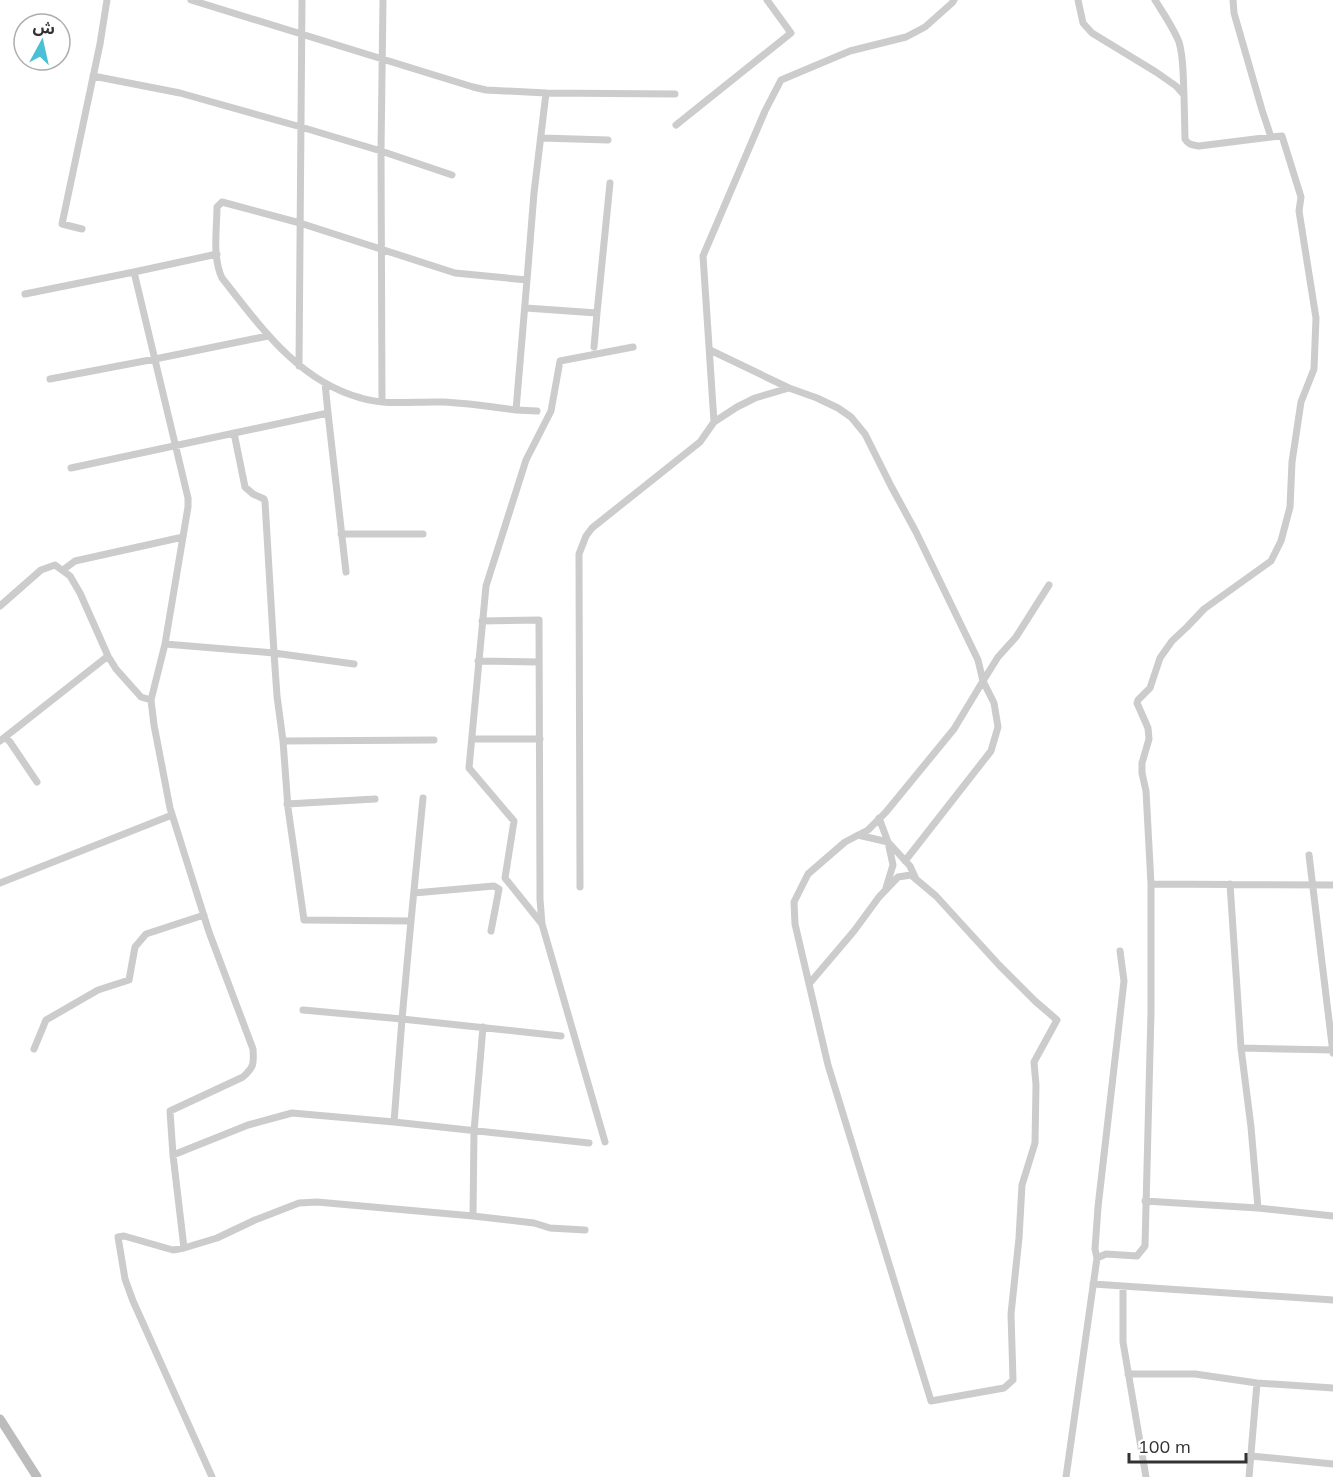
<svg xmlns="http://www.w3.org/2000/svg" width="1333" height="1477" viewBox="0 0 1333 1477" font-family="Mulish,'Noto Sans Arabic',sans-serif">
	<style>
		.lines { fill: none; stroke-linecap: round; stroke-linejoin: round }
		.street { stroke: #ccc; stroke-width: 7 }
		.secondary { stroke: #bcbcbc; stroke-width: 9 }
	</style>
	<rect width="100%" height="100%" fill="#fff"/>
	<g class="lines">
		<path class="street" d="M191,0L473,87L486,90L546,93L675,94
			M1078,0L1083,23L1092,33L1156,72L1176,86L1184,95L1185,139C1188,145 1193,145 1199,146L1271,137
			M1155,0C1163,13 1173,27 1179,42C1184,59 1183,78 1184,95
			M93,76L180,93L301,127L381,151L452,175
			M676,125L791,33L767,0
			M541,138L608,140
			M222,202L300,223L455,273L527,280L516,410C492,407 468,403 443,402C416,401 387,406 361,398C298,381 260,326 222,278C212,257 217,229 217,207Z
			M82,229L62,224L100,44L107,0
			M527,280L534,193L546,93
			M25,294L134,272
			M526,308L597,313L610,183
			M594,347L597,313
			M710,350L789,388
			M299,366L302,0
			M50,379L155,359L268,336
			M325,383L328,413
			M382,402L381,151L383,0
			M516,410L537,411
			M71,468L328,413L346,572
			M341,534H423
			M63,570L75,561L183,537
			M0,606L41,570L55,565L70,576L80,593L108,656L116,669L141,697L151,700
			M482,621L539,620L540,899L542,924
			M165,644L274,653L265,502L264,499L253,494L245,487L234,433
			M478,661L539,662
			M5,737L10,742L37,782
			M472,739H540
			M0,741L108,656
			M283,741L434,740
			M287,804L375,799
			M879,818L888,842L910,866L915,877
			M858,835L888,842L893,865L886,888
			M1309,855L1333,1053
			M905,861L991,751L998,727L994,703L983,681L998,657L1016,637L1049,585
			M0,883L172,815
			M1151,884L1333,885
			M1230,884L1241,1048L1251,1127L1258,1208
			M580,887L579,554L586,536L592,528L700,442L714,422
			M414,893L494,886L499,889L491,931
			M411,921L423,798
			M809,984L854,931L879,897L898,877L911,875L936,896L999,965L1035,1001L1057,1020L1034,1062L1036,1085L1035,1143L1022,1185L1019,1238L1011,1314L1013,1380L1004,1388L931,1401L828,1065L795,924L794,902L808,874L845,842L868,830L886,812L954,729L983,681L978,660L916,532L891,486L865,434L851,417L838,408L817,398L789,388L755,398L737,407L714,422L703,256L765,111L781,80L850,51L906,37L925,27L952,3L954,0
			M303,1010L402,1019L411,921L304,920L288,808L283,741L277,696L274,653L354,664
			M483,1027L474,1131L473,1216L534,1223L550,1228L585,1230
			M1241,1048L1333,1050
			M34,1049L46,1020L98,990L129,980L135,947L146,934L204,915
			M394,1122L589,1143
			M605,1142L542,924L505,878L514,821L469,768L486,586L526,460L551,411L560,361L633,347
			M173,1155L248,1125L292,1113L394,1122L402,1019L561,1036
			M1145,1201L1258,1208L1333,1216
			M184,1248L173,1155L170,1111L243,1077C254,1067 254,1064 253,1049L209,932L170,808L154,725L151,700L165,644L188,507V498L134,272L217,254
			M1097,1258L1106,1254L1137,1256L1145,1246L1151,1012V884L1146,791L1142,773V763L1149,739L1148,728L1137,703L1138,700L1150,688L1160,658L1172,641L1187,627L1204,609L1271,561L1281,541L1290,507L1292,462L1301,402L1314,369L1316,318L1299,211L1301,197L1282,136L1271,137L1262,110L1234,13L1233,0
			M1093,1284L1333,1300
			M1123,1287V1342L1146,1477
			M1128,1374H1195L1257,1383L1333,1388
			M1251,1456L1333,1464
			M212,1477L133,1301L125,1279L118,1237L124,1236L173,1250L184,1248L217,1238L255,1220L299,1203L317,1202L473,1216
			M1066,1477L1097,1258L1095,1249L1098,1207L1124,981L1120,951
			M1249,1477L1257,1383"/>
		<path class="secondary" d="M0,1419L37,1477"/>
	</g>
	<g transform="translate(42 42) rotate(8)"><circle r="28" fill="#ffffff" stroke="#adadad" stroke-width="1.5"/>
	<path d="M0-4.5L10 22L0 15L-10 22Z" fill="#49c0d3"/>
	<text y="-9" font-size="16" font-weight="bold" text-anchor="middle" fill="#323232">ش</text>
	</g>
	<path d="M1129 1453v9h117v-9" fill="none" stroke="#323232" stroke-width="3"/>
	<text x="1138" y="1453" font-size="18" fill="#323232" stroke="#ffffff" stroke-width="4.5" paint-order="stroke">100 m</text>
</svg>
